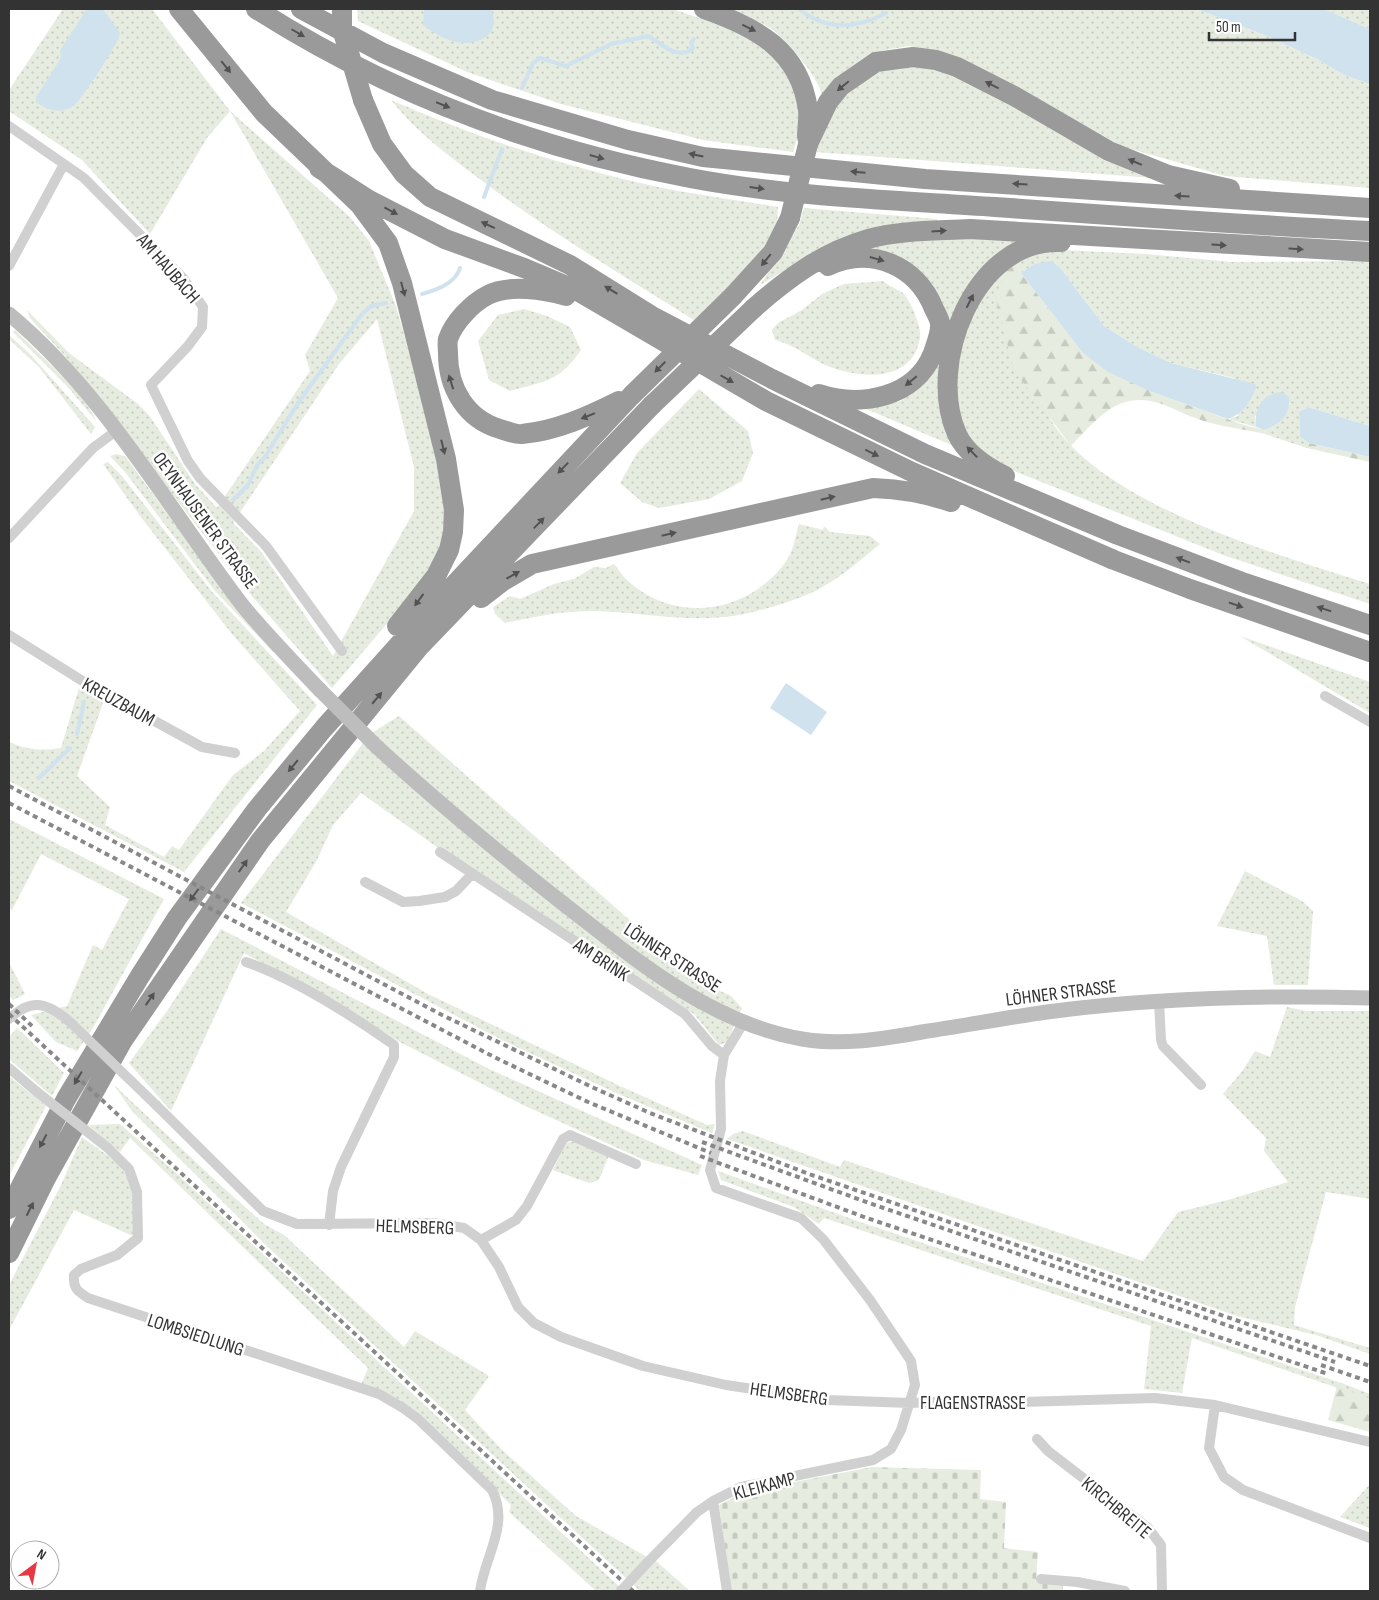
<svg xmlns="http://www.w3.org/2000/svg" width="1379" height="1600" viewBox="0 0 1379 1600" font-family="'Sofia Sans Condensed',sans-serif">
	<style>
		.grass { fill: url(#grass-dots); fill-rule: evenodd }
		.forest { fill: url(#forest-firs) }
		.cemetery { fill: url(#cemetery-stones) }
		.water { fill: #cfe2ee }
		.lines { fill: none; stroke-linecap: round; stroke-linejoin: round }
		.stream { stroke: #cfe2ee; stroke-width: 4 }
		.street { stroke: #d0d0d0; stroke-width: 10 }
		.secondary { stroke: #bdbdbd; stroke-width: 15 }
		.highway { stroke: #9a9a9a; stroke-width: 20 }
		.rail { stroke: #888; stroke-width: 4; stroke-dasharray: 5 4; stroke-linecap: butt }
		.street-bridge { stroke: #d0d0d0; stroke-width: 10 }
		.secondary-bridge { stroke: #bdbdbd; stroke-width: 15 }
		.highway-bridge { stroke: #9a9a9a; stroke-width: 20 }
		.oneway { fill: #525252 }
		.labels { text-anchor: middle; stroke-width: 5; stroke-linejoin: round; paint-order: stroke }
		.street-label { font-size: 19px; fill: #333; stroke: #fff }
	</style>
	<defs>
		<pattern id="grass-dots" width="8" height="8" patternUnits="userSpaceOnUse" patternTransform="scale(1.25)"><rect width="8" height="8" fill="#e6ecdf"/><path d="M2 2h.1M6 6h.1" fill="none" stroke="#c6cbc0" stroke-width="1.8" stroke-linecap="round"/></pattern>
		<pattern id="forest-firs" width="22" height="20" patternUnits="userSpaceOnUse" patternTransform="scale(1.25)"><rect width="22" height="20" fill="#e6ecdf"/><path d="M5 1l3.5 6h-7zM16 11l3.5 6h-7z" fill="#c6cbc0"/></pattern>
		<pattern id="cemetery-stones" width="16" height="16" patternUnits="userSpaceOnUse" patternTransform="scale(1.25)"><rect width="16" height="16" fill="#e6ecdf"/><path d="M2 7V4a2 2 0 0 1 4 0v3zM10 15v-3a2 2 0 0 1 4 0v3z" fill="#c6cbc0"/></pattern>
	</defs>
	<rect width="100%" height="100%" fill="#fff"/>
	<path class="grass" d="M63,9H152L230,111L350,217L369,241L396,306L438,456L446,515L441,544L432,567L408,599L332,688L245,588L66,357L30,318L27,310L69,353L138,404L149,415L195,484L217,508L310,371L305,355L338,298L230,111L207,138L150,234L82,160L9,111V90ZM377,319L414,467V511L333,656L262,553L233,523L339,364Z
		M357,9H673C724,27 800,48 803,115C803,126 796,141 793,152L703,140L561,104L467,72L358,21Z
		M722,9H1197L1262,34L1317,59L1344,75L1370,84V188L1225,176L1124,147L984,70L943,52L909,46L884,50L864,58L836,77L822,95C818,76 786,39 770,28C757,19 737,15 722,9Z
		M1324,9H1370V29Z
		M915,63L953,73L1153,178L816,152L829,116L850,90L880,69Z
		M391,100C477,138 566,167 658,187C697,195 738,200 778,207L777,226L763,253L694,320C622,275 549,231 481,180C448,155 416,132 391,100Z
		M804,208L937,219V221L809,256L760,285L799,225Z
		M918,236L1048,237L1000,257L946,349L938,379L940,409L961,449L866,409L901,401L923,383L937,298L862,248Z
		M1061,250L1146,254L1231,262L1370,261V426L1308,407L1299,412L1300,437L1309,443L1307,448L1265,434L1264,430C1279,425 1285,418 1290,403L1255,416L1256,427L1228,419L1238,416L1234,378L1171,363L1137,347L1104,326L1061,269L1044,263L1034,264L1021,273L1017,263L1035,254Z
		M1005,272C1014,304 1024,335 1033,367C1037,381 1040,398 1046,411C1090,502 1278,555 1370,584V604L1223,555L1007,468C991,458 973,447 964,430C948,399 959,333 975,303C981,292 996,281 1005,272Z
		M883,281C889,286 897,289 903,293C911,301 922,328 920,338C913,381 865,379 833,368C812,361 799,346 775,340L772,330L778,323L802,310L822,294L844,284Z
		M524,309L547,316L570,327L581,350C559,382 545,381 510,391L489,380L478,341L498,315Z
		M15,330C34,349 89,398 96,421L68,387L13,332Z
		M9,335L31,355L95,427L91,434L39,367L9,339Z
		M699,389L748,431L753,453L742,481L709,499L659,508L642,502L620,483L637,453Z
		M116,454L125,456L219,584L274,651L273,652L215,591L125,472L110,456Z
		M108,462L122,476L213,593L317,705L184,872L9,781V742C27,750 41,751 61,748L79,688L103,703L77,776L110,807L105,825L164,857L172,846L179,850L233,775L264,751L300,711L232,634L140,516L103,464Z
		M799,524L823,530L824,526L830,532L870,536L880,544C861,560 841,577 819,589C794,602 752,614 724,617C680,622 635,611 591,611C561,611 533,617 505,623L495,614L493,607L510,596L520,599L554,584L574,579L594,567L606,568L614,564C619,570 623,577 629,582C678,625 750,613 787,560C793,551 796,535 799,524Z
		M1240,636L1370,682V713Z
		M399,716L694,977L714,989L730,995L742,1008L727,1042L719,1045L694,1014L444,852L361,793L333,825L317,860L286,912L428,994L620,1086L707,1125L715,1124L712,1133L616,1093L504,1041L241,903L370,734Z
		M9,819L164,899L93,1028L77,1051L56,1042L31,1015L67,1006L93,945L102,950L129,899L41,854L12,910L9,908Z
		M1245,871L1302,901L1313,911L1308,985H1274L1267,936L1217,926Z
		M221,929L489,1069L702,1165L698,1175L644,1160L521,1104L398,1041L367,1021L244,953L171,1111L129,1063L167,1011Z
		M9,962L25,994L13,1000L9,996Z
		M1287,1007L1306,1011H1370V1199L1326,1192L1295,1307L1294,1325L1370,1348V1354L1316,1335L1237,1316L727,1139L733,1134L743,1131L840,1167L844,1160L1143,1261L1178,1212L1228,1200L1288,1182L1264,1151L1266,1138L1223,1094L1243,1070L1255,1051L1270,1057Z
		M17,1028L64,1073L52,1096L9,1059V1037Z
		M9,1076L46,1106L9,1176Z
		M113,1084L217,1182L264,1224L284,1235L404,1347L415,1331L489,1376L465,1410L501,1449L576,1516L647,1557L643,1563L656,1561L690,1591H640L271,1250L132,1111Z
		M120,1124L176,1173L624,1591H596L509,1512L511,1505L421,1416L361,1385L368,1368L130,1138L120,1152L88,1125Z
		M82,1137C91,1144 116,1160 122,1168C136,1187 133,1213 133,1236L74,1210L9,1330V1285L61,1185Z
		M574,1141L609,1155L599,1180L589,1183L553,1170L566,1143Z
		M718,1171L860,1222L1347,1385L1370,1394V1399L1192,1338L1182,1393L1144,1389L1151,1326L824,1218L819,1224L794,1207L721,1180Z
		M1370,1484V1528L1340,1517Z"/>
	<path class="forest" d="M1017,263L1021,273L1082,352L1152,392L1241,424L1264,430L1265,434C1244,429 1222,427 1201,420C1188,416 1175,409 1162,404C1119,389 1098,418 1071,446L1014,370L996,299L1005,272Z
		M1309,443L1370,457V462L1307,448Z
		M1337,1386L1370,1399V1432L1328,1420Z"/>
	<path class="cemetery" d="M872,1467L981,1470L980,1499L1006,1502L1004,1548L1038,1552L1036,1581L1063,1583V1591H731L719,1505L743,1492Z"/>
	<path class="water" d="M87,9H103L120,33L118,40C112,51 81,102 72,107C60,114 47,110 36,102V97L61,58L60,50Z
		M424,9H491C503,35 476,48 453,41C442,38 432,32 423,25Z
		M1197,9H1324L1370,29V84L1344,75L1317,59L1262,34Z
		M1051,261L1061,269L1104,326L1137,347L1171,363L1255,384L1256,388C1250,402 1243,414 1228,419L1152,392L1108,372L1082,352L1021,273L1034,264Z
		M1281,392L1289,397C1291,415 1280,425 1264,430L1256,427C1254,409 1262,394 1281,392Z
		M1308,407L1370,426V457L1309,443L1300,437L1299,412Z
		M786,683L827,712L811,735L770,708Z"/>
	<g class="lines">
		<path class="stream" d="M799,9C826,31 856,29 886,13
			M522,88L533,63L540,58L566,66L611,44L648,36C662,44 678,61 693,48L691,43L694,39
			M484,197L502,149
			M422,294C436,290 455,284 460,268
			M233,500L248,485L258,464L265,457L298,403L362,314L371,306L386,303
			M77,734L84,702
			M39,778L70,748"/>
		<path class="street" d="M9,126L64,164
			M9,266L64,164L84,178L183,278L203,307L202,327L188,346L151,385L188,461L200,478L266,546L342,651
			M9,538L93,448L116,431
			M9,635L89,685L202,747L235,753
			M1325,696L1370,722
			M440,852L685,1014L712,1046L724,1055
			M365,882L403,902L419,901L445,897L456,891L471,875
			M246,962C293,978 353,1016 394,1045V1057L341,1167L333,1191L329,1225
			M1159,1001L1161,1040L1163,1046L1201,1085
			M9,1019C31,998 46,1002 69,1021
			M9,1068L37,1092
			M156,1105L263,1211L297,1224L434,1223L464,1228L481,1240L499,1267L518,1307L534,1323L561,1337L643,1366L726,1385L827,1400L910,1403L983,1400L1022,1402L1155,1398L1215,1405L1370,1442
			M108,1148L129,1169L137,1192L138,1238L117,1255L81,1269L74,1275C73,1288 77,1291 88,1298L379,1394L403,1408L418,1419L492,1490C510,1525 485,1555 480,1591
			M481,1240L516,1220L527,1206L563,1139L570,1135L636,1164
			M1215,1405L1209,1448L1224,1477L1243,1490L1370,1538
			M1037,1439L1048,1451L1148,1528L1161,1545L1162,1591
			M713,1501L727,1591
			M647,1563L697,1512L713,1501L741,1487L873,1460L891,1449L901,1430L915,1385L911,1361L870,1300L823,1239L801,1218L716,1188L710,1170L721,1129L720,1081L724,1055L744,1022
			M1041,1579L1077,1582L1125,1591"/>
		<path class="secondary" d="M9,314C105,394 168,508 243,606C267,635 294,663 320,690
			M376,746C437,802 500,854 565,905C636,960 710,1023 802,1039C842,1046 882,1039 922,1032C963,1026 1005,1018 1047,1012C1154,998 1263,995 1370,998"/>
		<path class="highway" d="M179,9L264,113L360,205L388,243L402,283L446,459L454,510L453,532L449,550L436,576L397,626
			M256,9C388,93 536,149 690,178C790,197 893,200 995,207C1120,216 1245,225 1370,231
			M301,9L383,53L492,100L628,140L703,157L925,179L1370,208
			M704,9C756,27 800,50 808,110C809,119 807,128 807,137
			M342,29V9
			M363,100L382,144L404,174L430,197L570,265L652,316L772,379L925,454L1118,535L1245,583L1370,625
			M808,144L828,102L841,86L876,62L913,57L936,60L957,67L1014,96L1109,151L1168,175L1230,189
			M319,168L369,200L445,239L524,268L576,290L766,401L912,472L1114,560L1190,589L1370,652
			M566,296C545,290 509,284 488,295C472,303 454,322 448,339C447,343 448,350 448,354C448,388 466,419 500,429C507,431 516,435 522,434C556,431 589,416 619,401
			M733,296L773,252L790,218
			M754,308C788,278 823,252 868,239C900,230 937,231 970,229L1370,252
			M819,394C861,408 916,397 933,353C936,344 941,332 940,323C939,318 936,313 934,309C917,265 871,246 828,266
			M1005,476C987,467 966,454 957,434C926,365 974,238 1061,242
			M481,598L503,581L532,564L873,488C901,489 925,493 951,502
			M9,1209L66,1099L140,976L177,918L257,809L324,728L423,618L632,395
			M9,1253L45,1180L123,1040L260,841L420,646L652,405"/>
		<path class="rail" d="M9,786L442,1015L594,1088L650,1113L809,1174L1370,1366
			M9,803L494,1057L588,1102L711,1153
			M9,1004L32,1026
			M9,1014L633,1591
			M702,1142L869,1203L1335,1362
			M700,1156L864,1217L1328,1374
			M1321,1365L1370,1382"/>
		<path class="street-bridge" d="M69,1021L156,1105
			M37,1092L108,1148
			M621,1591L647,1563"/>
		<path class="secondary-bridge" d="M320,690L376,746"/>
		<path class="highway-bridge" d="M342,29L363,100
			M790,218L808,144
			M632,395L733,296
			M652,405L754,308"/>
	</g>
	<defs><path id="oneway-solid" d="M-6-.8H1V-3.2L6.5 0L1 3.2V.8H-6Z" transform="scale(1.25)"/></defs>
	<g class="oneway">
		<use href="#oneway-solid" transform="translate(749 28) rotate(26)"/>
		<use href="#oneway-solid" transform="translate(298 33) rotate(30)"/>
		<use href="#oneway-solid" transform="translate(226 67) rotate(51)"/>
		<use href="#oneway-solid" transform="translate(992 85) rotate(-153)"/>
		<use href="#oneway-solid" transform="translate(843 86) rotate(140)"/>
		<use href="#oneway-solid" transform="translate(443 105) rotate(22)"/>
		<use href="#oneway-solid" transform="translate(696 155) rotate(-168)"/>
		<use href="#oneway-solid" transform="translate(597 157) rotate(16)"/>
		<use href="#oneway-solid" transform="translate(1135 162) rotate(-157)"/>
		<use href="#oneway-solid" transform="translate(858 172) rotate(-175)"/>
		<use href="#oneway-solid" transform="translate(1020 184) rotate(-177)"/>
		<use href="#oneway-solid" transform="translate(757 188) rotate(8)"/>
		<use href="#oneway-solid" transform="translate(1182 196) rotate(-176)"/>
		<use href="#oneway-solid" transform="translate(391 211) rotate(28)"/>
		<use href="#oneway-solid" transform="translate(488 225) rotate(-155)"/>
		<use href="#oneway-solid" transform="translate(939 231) rotate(-3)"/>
		<use href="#oneway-solid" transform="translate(1219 245) rotate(4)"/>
		<use href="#oneway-solid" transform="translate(1296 249) rotate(3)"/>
		<use href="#oneway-solid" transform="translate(877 259) rotate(16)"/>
		<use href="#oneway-solid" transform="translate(766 260) rotate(129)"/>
		<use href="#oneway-solid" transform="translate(403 289) rotate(75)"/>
		<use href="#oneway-solid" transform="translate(611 290) rotate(-149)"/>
		<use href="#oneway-solid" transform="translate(970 301) rotate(-63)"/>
		<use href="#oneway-solid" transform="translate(660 367) rotate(135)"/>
		<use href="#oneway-solid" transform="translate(727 379) rotate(30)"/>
		<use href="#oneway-solid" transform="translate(911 381) rotate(140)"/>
		<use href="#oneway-solid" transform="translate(451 382) rotate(-107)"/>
		<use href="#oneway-solid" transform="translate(588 416) rotate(158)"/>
		<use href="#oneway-solid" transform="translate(443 447) rotate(76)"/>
		<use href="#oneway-solid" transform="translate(972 452) rotate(-134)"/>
		<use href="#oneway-solid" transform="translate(872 453) rotate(26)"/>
		<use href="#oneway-solid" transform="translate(563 468) rotate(134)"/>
		<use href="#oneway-solid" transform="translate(828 498) rotate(-13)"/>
		<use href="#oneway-solid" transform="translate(539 523) rotate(-46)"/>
		<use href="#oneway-solid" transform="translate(669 534) rotate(-13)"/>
		<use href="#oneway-solid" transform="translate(1183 560) rotate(-159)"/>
		<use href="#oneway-solid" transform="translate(513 575) rotate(-29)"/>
		<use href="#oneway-solid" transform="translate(419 600) rotate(126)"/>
		<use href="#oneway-solid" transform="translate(1236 605) rotate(19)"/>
		<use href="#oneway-solid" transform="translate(1324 609) rotate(-162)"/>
		<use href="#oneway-solid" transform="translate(377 698) rotate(-50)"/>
		<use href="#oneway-solid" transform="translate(293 766) rotate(130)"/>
		<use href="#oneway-solid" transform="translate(243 866) rotate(-55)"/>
		<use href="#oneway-solid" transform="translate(194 895) rotate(127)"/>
		<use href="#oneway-solid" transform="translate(150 999) rotate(-55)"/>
		<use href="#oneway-solid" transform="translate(78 1078) rotate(121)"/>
		<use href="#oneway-solid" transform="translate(43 1141) rotate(118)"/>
		<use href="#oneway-solid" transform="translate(30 1209) rotate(-63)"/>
	</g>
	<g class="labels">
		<g class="street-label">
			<text transform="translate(169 268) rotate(49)" y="7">AM HAUBACH</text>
			<text transform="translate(206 520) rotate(54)" y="7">OEYNHAUSENER STRASSE</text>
			<text transform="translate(119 701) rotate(29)" y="7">KREUZBAUM</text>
			<text transform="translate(673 957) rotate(33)" y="7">LÖHNER STRASSE</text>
			<text transform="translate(602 959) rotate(33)" y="7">AM BRINK</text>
			<text transform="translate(1061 992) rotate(-7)" y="7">LÖHNER STRASSE</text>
			<text transform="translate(415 1226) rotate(2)" y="7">HELMSBERG</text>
			<text transform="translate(196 1334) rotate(18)" y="7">LOMBSIEDLUNG</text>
			<text transform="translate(789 1393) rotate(8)" y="7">HELMSBERG</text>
			<text x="973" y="1409">FLAGENSTRASSE</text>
			<text transform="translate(764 1485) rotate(-15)" y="7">KLEIKAMP</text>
			<text transform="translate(1117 1507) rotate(40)" y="7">KIRCHBREITE</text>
		</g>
	</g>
	<rect width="1379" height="1600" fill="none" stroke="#333333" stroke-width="20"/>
	<g transform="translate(35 1565) rotate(32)"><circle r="24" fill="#ffffff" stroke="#adadad"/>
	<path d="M0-4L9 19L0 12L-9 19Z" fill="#e63946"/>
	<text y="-8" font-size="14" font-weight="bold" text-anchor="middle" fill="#333333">N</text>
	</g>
	<path d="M1209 32v8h86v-8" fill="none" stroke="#333333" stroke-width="2.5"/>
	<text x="1216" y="32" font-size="15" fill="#333333" stroke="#ffffff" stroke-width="4" paint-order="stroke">50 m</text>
</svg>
